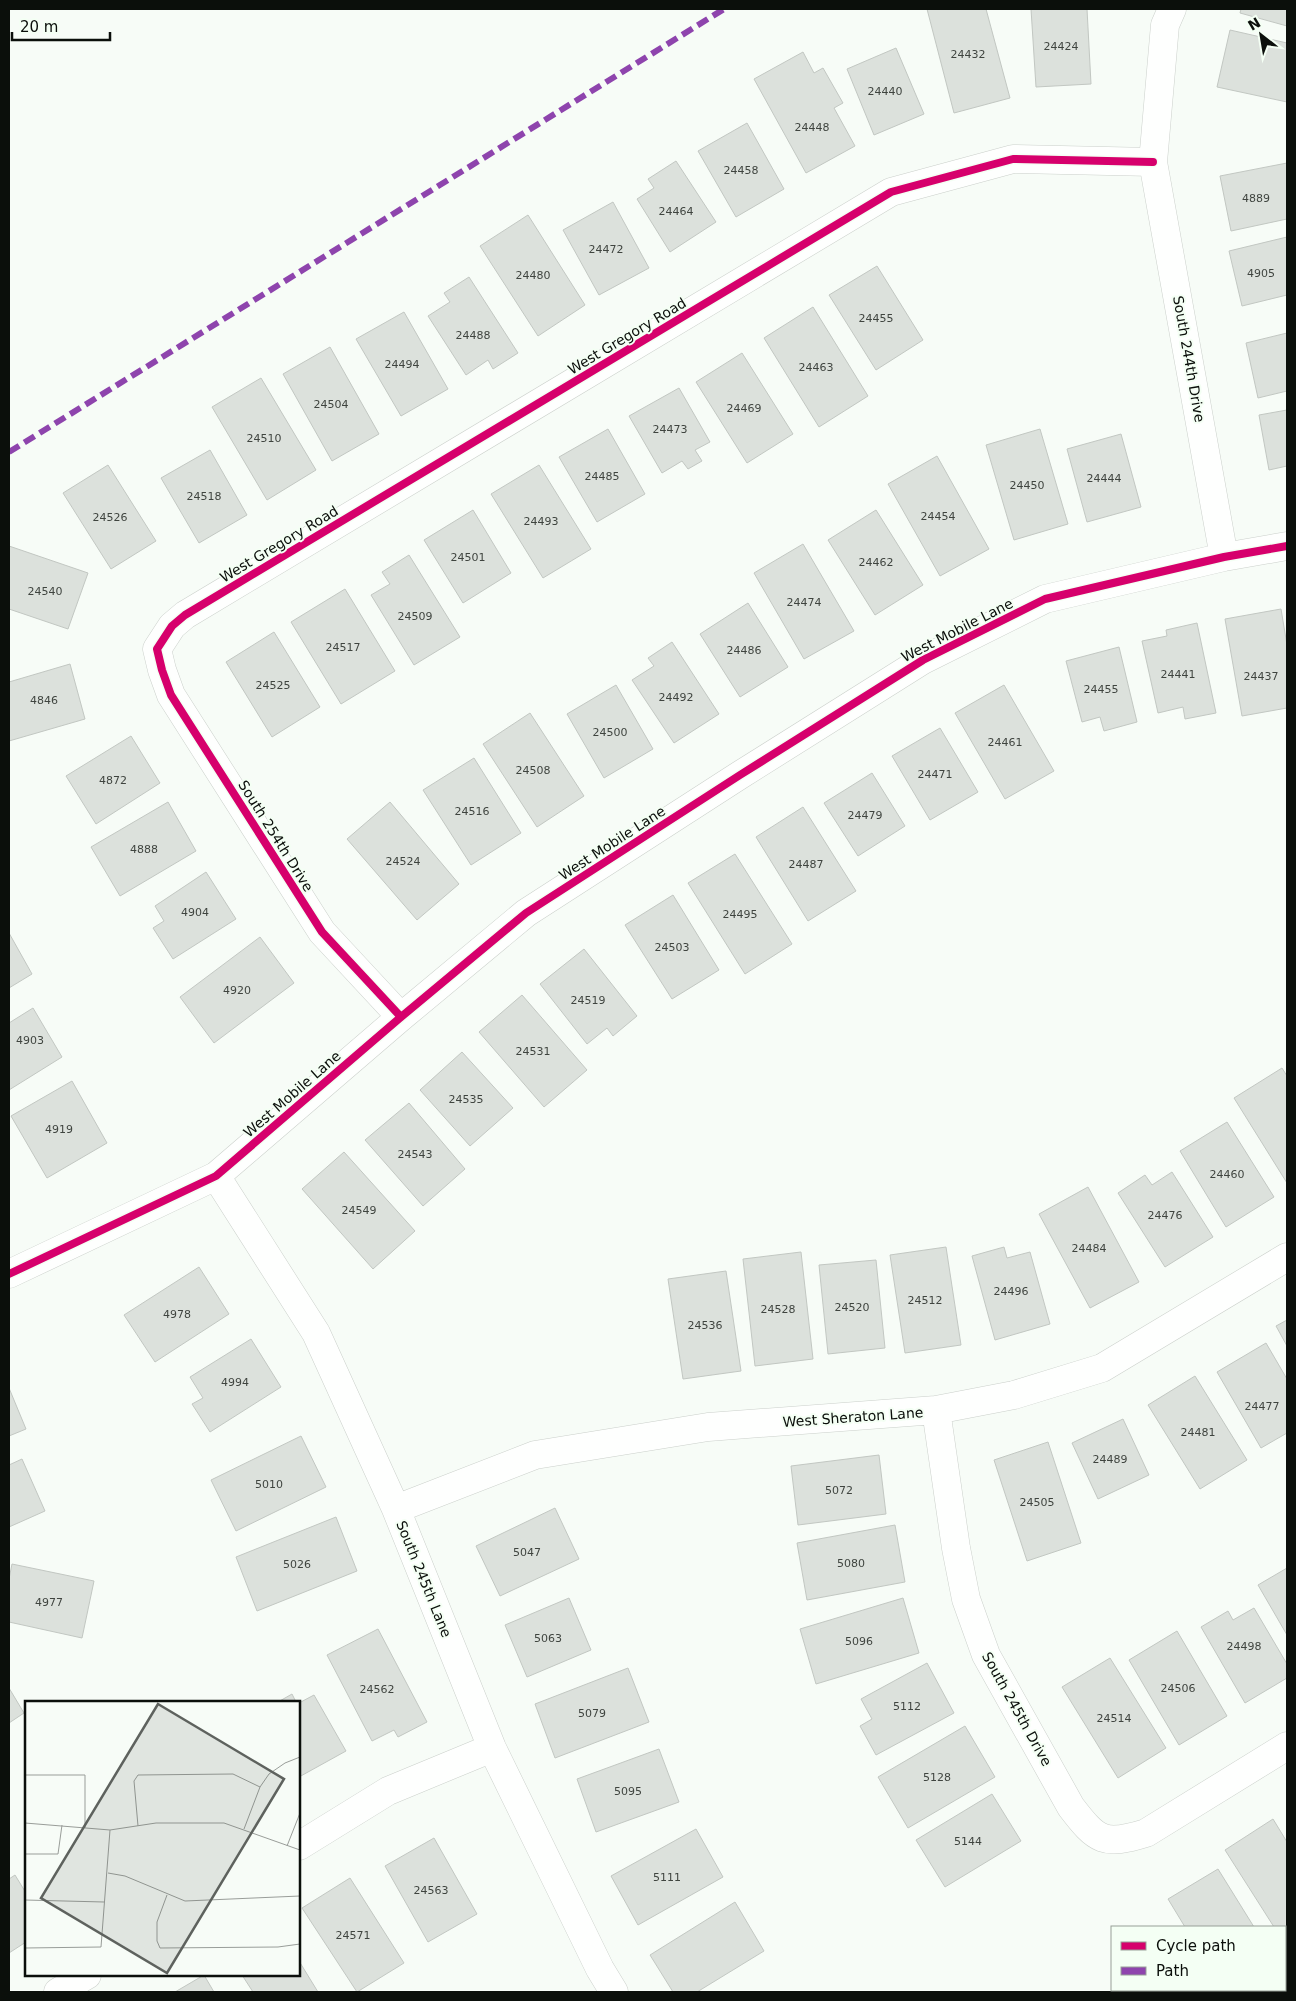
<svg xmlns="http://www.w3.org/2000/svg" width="1296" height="2001" viewBox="0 0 1296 2001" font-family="'DejaVu Sans',sans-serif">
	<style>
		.building { fill: #dce1dc; stroke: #c2c7c2 }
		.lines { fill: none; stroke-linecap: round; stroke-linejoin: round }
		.minor-casing { stroke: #cbd0cb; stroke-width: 29 }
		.minor { stroke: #fefffe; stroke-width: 28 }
		.quiet { stroke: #8e44ad; stroke-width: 6; stroke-dasharray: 12 6; stroke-linecap: butt }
		.cycleway-casing { stroke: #f4fff4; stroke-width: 11 }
		.cycleway { stroke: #d6006c; stroke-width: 8 }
		.labels { text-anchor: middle; stroke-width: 4; stroke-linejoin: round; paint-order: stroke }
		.number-label { font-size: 11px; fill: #3f443f }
		.street-label { font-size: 14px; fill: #0b0f0b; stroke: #f4fff4 }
		.inset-road { fill: none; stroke: #999d99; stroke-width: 1 }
		.view { fill: #5e625e; fill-opacity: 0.15; stroke: #5e625e; stroke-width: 2.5 }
		.inset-edge { fill: none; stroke: #0b0f0b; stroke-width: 2.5 }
	</style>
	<rect width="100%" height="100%" fill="#f7fcf7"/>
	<path class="building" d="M927,9H986L1010,98L954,113Z
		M1031,9H1087L1091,84L1036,87Z
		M1241,9H1287V26L1240,13Z
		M1230,30L1287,43V102L1217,87Z
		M896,48L924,114L874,135L847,69Z
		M803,52L814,73L823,68L843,103L834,108L855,146L806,173L754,79Z
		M747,123L784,189L736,217L698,151Z
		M676,161L716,222L670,252L637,199L654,188L648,179Z
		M1287,163V219L1231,231L1220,176Z
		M613,202L649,268L599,295L563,230Z
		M528,215L585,305L538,336L480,246Z
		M1287,237V295L1242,306L1229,251Z
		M877,266L923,340L876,370L829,295Z
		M469,277L518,353L493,369L488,360L466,375L428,316L450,302L444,293Z
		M813,307L868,396L819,427L764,338Z
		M404,312L448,389L401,416L356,339Z
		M1287,333V391L1258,398L1246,343Z
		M330,347L379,434L332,461L283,374Z
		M742,353L793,434L747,463L696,382Z
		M261,378L316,470L267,500L212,407Z
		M679,388L710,442L695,450L702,461L688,469L682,461L662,473L629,416Z
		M1287,410V466L1269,470L1259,415Z
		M608,429L645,494L597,522L559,457Z
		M1040,429L1068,524L1014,540L986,445Z
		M1121,434L1141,507L1087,522L1067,449Z
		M210,450L247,515L199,543L161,478Z
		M937,456L989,549L940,576L888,484Z
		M108,465L156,541L111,569L63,493Z
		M539,465L591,549L543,578L491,494Z
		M473,510L511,573L463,603L424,540Z
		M876,510L923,585L875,615L828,540Z
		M803,544L854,631L804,659L754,573Z
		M9,546L88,573L68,629L9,609Z
		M409,555L460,637L414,665L371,595L390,584L382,572Z
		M345,589L395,671L341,704L291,622Z
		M748,603L788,667L740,697L700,634Z
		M1281,609L1287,645V708L1242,716L1225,619Z
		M1197,623L1216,713L1185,719L1183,707L1158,713L1142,641L1167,636L1166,630Z
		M274,632L320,707L272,737L226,662Z
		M672,642L719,714L674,743L632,680L654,666L648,658Z
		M1119,647L1137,722L1104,731L1100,717L1082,722L1066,661Z
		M70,664L85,719L9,741V682Z
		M616,685L653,749L604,778L567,714Z
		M1004,685L1054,771L1005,799L955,713Z
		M530,713L584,796L537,827L483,744Z
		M940,728L978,792L930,820L892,756Z
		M131,736L160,783L96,824L66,776Z
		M474,758L521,833L471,865L423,790Z
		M872,773L905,826L858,856L824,803Z
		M168,802L196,851L120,896L91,847Z
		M390,802L459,884L417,920L347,839Z
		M803,807L856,891L808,921L756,837Z
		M735,854L792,944L745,974L688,883Z
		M206,872L236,919L173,959L153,928L164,921L155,906Z
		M673,895L719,970L672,999L625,925Z
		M9,933L32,974L9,988Z
		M260,937L294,983L214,1043L180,997Z
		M584,949L637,1016L613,1036L607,1028L587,1044L540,984Z
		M522,995L587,1070L544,1107L479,1032Z
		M33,1008L62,1057L9,1090V1023Z
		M462,1052L513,1108L470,1146L420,1090Z
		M1282,1068L1287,1076V1183L1234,1098Z
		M72,1081L107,1143L47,1178L11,1116Z
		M409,1103L465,1169L423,1206L365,1140Z
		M1227,1122L1274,1197L1226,1227L1180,1151Z
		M344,1152L415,1231L373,1269L302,1189Z
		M1172,1172L1213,1237L1165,1267L1118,1193L1145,1175L1152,1185Z
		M1088,1187L1139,1282L1090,1308L1039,1214Z
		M946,1247L961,1345L905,1353L890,1255Z
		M1004,1247L1007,1258L1030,1252L1050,1324L995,1340L972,1256Z
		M801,1252L813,1359L755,1366L743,1259Z
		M876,1260L885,1348L828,1354L819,1265Z
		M199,1267L229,1314L155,1362L124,1315Z
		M726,1271L741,1371L683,1379L668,1279Z
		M1287,1320V1346L1276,1326Z
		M251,1339L281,1387L210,1432L192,1404L203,1398L190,1377Z
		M1266,1343L1287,1379V1433L1261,1448L1217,1372Z
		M1195,1376L1247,1460L1200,1489L1148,1405Z
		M9,1388L26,1429L9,1436Z
		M1123,1419L1149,1475L1098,1499L1072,1443Z
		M301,1436L326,1487L236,1531L211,1480Z
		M1048,1442L1081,1543L1027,1561L994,1460Z
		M879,1455L886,1514L798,1525L791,1466Z
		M22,1459L45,1511L9,1527V1465Z
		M555,1508L579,1559L500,1596L476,1546Z
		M336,1517L357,1571L257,1611L236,1557Z
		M895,1525L905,1582L807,1600L797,1543Z
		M12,1564L94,1581L82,1638L9,1622V1579Z
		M1287,1568V1635L1258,1585Z
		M569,1598L591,1650L527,1677L505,1625Z
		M903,1598L919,1653L816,1684L800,1629Z
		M1254,1608L1287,1664V1678L1245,1703L1201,1627L1228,1611L1233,1620Z
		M378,1629L427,1722L398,1737L394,1730L372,1741L327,1655Z
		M1177,1631L1227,1716L1179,1745L1129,1660Z
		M1110,1658L1166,1748L1118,1778L1062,1687Z
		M927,1663L954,1713L876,1755L860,1726L872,1719L861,1699Z
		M628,1668L649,1722L555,1758L535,1704Z
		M9,1688L24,1713L9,1723Z
		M292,1694L296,1702H278Z
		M314,1695L346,1751L299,1777V1703Z
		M965,1726L995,1777L908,1828L878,1777Z
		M659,1749L679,1802L596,1832L577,1779Z
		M992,1794L1021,1841L945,1887L916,1840Z
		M1273,1819L1287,1842V1937L1285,1939V1927H1274L1225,1850Z
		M696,1829L723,1877L638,1925L611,1876Z
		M434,1838L477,1914L428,1942L385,1866Z
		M1218,1869L1254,1927H1185L1168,1899Z
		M15,1875L26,1893V1942L9,1953V1879Z
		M350,1878L404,1963L357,1992L302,1908Z
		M735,1902L764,1951L697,1992H673L650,1955Z
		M299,1961L318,1992H253L242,1975H299Z
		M204,1975L214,1992H175Z"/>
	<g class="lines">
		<defs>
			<path id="minor" d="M1172,9L1165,25L1153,162L1224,557
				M401,1017L322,932L171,695L162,670L157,649L172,626L185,615L891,192L1013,159L1153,162
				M216,1176L316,1333L396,1509L492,1748L600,1969L614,1992
				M9,1274L216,1176L401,1017L526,913L740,775L923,660L1045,599L1224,557L1287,546
				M936,1410L956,1548L966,1599L986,1655L1071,1807C1097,1841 1104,1846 1146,1833L1287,1746
				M396,1509L535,1455L708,1427L936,1410L1014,1395L1102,1368L1287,1257
				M299,1846L388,1791L492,1748
				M58,1992L87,1975"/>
		</defs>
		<use href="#minor" class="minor-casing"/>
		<use href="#minor" class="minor"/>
		<path class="quiet" d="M9,452L724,9"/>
		<defs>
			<path id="cycleway" d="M401,1017L322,932L171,695L162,670L157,649L172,626L185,615L891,192L1013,159L1153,162
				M9,1274L216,1176L401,1017L526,913L740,775L923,660L1045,599L1224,557L1287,546"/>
		</defs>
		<use href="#cycleway" class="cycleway-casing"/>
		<use href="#cycleway" class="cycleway"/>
	</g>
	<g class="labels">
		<g class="number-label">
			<text x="1061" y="50">24424</text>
			<text x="968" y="58">24432</text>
			<text x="885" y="95">24440</text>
			<text x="812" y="131">24448</text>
			<text x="741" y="174">24458</text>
			<text x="1256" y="202">4889</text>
			<text x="676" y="215">24464</text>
			<text x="606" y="253">24472</text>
			<text x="1261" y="277">4905</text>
			<text x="533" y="279">24480</text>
			<text x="876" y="322">24455</text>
			<text x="473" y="339">24488</text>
			<text x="402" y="368">24494</text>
			<text x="816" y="371">24463</text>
			<text x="331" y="408">24504</text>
			<text x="744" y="412">24469</text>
			<text x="670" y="433">24473</text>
			<text x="264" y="442">24510</text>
			<text x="602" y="480">24485</text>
			<text x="1104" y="482">24444</text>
			<text x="1027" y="489">24450</text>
			<text x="204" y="500">24518</text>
			<text x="938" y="520">24454</text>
			<text x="110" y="521">24526</text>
			<text x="541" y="525">24493</text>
			<text x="468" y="561">24501</text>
			<text x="876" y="566">24462</text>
			<text x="45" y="595">24540</text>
			<text x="804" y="606">24474</text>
			<text x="415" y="620">24509</text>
			<text x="343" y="651">24517</text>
			<text x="744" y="654">24486</text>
			<text x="1178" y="678">24441</text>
			<text x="1261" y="680">24437</text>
			<text x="273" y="689">24525</text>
			<text x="1101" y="693">24455</text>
			<text x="676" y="701">24492</text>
			<text x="44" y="704">4846</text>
			<text x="610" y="736">24500</text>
			<text x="1005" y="746">24461</text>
			<text x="533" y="774">24508</text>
			<text x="935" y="778">24471</text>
			<text x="113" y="784">4872</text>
			<text x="472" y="815">24516</text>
			<text x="865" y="819">24479</text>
			<text x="144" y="853">4888</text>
			<text x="403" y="865">24524</text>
			<text x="806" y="868">24487</text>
			<text x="195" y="916">4904</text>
			<text x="740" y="918">24495</text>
			<text x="672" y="951">24503</text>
			<text x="237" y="994">4920</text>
			<text x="588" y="1004">24519</text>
			<text x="30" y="1044">4903</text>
			<text x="533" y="1055">24531</text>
			<text x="466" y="1103">24535</text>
			<text x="59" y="1133">4919</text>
			<text x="415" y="1158">24543</text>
			<text x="1227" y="1178">24460</text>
			<text x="359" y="1214">24549</text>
			<text x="1165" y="1219">24476</text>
			<text x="1089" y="1252">24484</text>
			<text x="1011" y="1295">24496</text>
			<text x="925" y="1304">24512</text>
			<text x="852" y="1311">24520</text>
			<text x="778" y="1313">24528</text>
			<text x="177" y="1318">4978</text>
			<text x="705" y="1329">24536</text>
			<text x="235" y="1386">4994</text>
			<text x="1262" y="1410">24477</text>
			<text x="1198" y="1436">24481</text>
			<text x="1110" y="1463">24489</text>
			<text x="269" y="1488">5010</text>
			<text x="839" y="1494">5072</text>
			<text x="1037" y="1506">24505</text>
			<text x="527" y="1556">5047</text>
			<text x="851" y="1567">5080</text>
			<text x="297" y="1568">5026</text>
			<text x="49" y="1606">4977</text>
			<text x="548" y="1642">5063</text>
			<text x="859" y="1645">5096</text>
			<text x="1244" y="1650">24498</text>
			<text x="1178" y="1692">24506</text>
			<text x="377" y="1693">24562</text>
			<text x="907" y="1710">5112</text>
			<text x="592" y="1717">5079</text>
			<text x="1114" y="1722">24514</text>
			<text x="937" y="1781">5128</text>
			<text x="628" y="1795">5095</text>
			<text x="968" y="1845">5144</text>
			<text x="667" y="1881">5111</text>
			<text x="431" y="1894">24563</text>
			<text x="353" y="1939">24571</text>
		</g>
		<g class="street-label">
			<text transform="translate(627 336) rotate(-31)" y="5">West Gregory Road</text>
			<text transform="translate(1189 359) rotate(80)" y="5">South 244th Drive</text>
			<text transform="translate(279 544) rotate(-31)" y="5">West Gregory Road</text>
			<text transform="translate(957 630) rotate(-27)" y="5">West Mobile Lane</text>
			<text transform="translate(276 836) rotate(58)" y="5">South 254th Drive</text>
			<text transform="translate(612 843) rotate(-33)" y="5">West Mobile Lane</text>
			<text transform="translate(292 1094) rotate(-41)" y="5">West Mobile Lane</text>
			<text transform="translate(853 1417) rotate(-4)" y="5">West Sheraton Lane</text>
			<text transform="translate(424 1579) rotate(68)" y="5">South 245th Lane</text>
			<text transform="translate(1017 1709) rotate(61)" y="5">South 245th Drive</text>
		</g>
	</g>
	<g transform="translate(25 1701)">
		<rect width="275" height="275" fill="#f7fcf7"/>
		<path class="inset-road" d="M0,74H60V127M0,122L85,129L131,122H199L275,149M113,125L109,80L113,74L208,73L235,86M219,128L235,86L244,73L260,62L275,56M262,145L275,112M0,153H33L37,124M83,172L100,175L160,200L275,195M142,194L132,221V240L135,247L253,246L275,243M0,199L79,201M0,247L76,246L85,129"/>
		<path class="view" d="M133,3L259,78L142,272L16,197Z"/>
		<rect width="275" height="275" class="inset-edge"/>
	</g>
	<rect width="1296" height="2001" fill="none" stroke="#0b0f0b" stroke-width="20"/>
	<rect x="1111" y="1926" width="175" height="65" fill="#f4fff4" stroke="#979f97"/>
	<rect x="1121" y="1942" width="25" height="8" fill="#d6006c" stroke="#979f97"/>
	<text x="1156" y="1951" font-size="15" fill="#0b0f0b">Cycle path</text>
	<rect x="1121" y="1967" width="25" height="8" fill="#8e44ad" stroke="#979f97"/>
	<text x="1156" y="1976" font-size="15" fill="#0b0f0b">Path</text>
	<g transform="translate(1261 35) rotate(329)" stroke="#f4fff4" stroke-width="4" paint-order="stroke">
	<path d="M0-4L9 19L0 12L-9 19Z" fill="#0b0f0b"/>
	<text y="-8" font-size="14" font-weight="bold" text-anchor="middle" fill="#0b0f0b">N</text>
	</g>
	<path d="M12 32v8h98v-8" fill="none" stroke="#0b0f0b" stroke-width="2.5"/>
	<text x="20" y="32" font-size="15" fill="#0b0f0b" stroke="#f4fff4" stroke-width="4" paint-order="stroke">20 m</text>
</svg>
